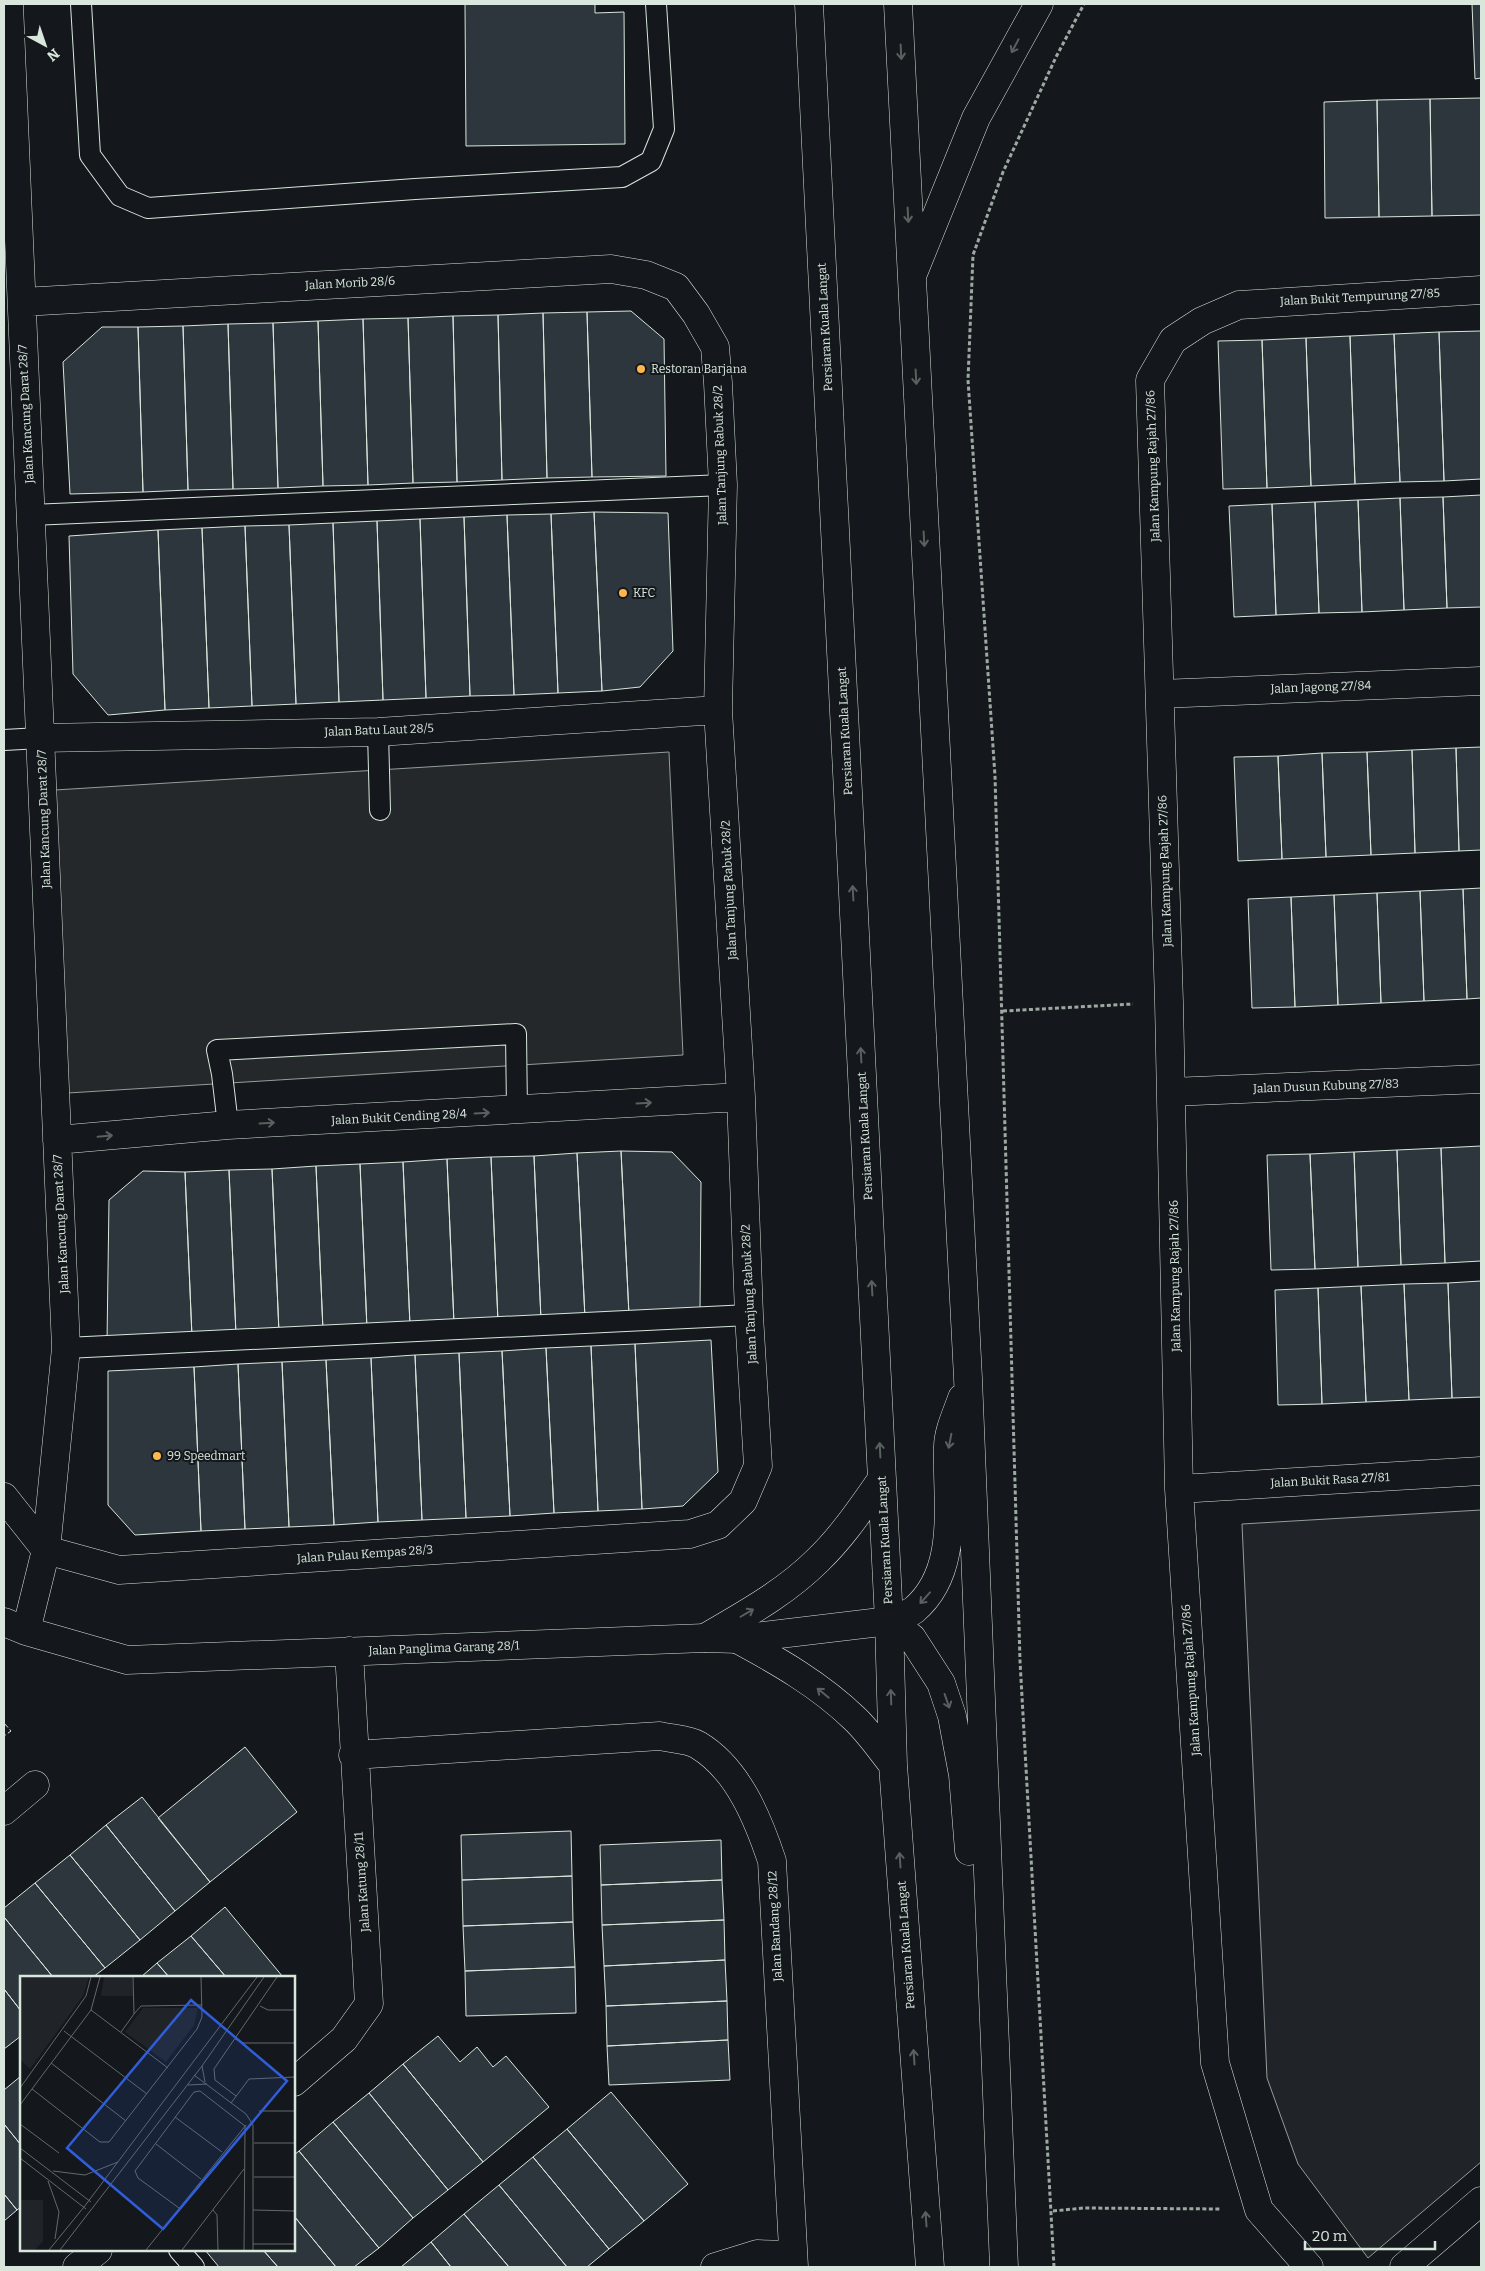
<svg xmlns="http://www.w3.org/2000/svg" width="1485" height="2271" viewBox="0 0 1485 2271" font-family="Bitter,serif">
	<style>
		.green { fill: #202428; stroke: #939e99 }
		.parking { fill: #24282b; stroke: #939e99 }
		.building { fill: #2c363c; stroke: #d8e6dc }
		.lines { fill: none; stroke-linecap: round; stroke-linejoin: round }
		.service-casing { stroke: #d8e6dc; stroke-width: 22 }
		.minor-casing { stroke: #d8e6dc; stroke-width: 29 }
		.primary-casing { stroke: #d8e6dc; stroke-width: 29 }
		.path { stroke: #9da8a2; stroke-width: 3; stroke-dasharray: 4 2.5; stroke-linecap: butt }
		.service { stroke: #14181c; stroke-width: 20 }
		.minor { stroke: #14181c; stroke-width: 28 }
		.primary { stroke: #14181c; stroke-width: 28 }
		.fence { stroke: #d8e6dc; stroke-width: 1; stroke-dasharray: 6 2.5; stroke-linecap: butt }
		.oneway { stroke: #59605f }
		.poi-dot { fill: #ffb74d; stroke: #14181c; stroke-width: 2 }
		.labels { text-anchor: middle; stroke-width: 4; stroke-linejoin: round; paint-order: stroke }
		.street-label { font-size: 12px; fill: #d8e6dc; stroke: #14181c }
		.poi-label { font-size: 12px; fill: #d8e6dc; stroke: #14181c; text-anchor: start }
		.inset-road { fill: none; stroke: #626a69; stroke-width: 1 }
		.view { fill: #305dd8; fill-opacity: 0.15; stroke: #305dd8; stroke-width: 2.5 }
		.inset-edge { fill: none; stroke: #d8e6dc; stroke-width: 2.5 }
	</style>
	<rect width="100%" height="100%" fill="#14181c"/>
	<path class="green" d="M1481,1510V2162L1368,2258L1298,2164L1267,2078L1242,1524Z"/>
	<path class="parking" d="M669,752L683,1055L68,1093L55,790Z"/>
	<path class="building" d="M465,4H595V13L624,12L625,144L466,146Z
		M1472,4H1481V78L1475,79Z
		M1481,98V215L1432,216L1430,99Z
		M1430,99L1432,216L1379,217L1377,100Z
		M1377,100L1379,217L1325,218L1324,102Z
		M631,311L664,339L666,476L592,477L587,312Z
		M587,312L592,477L547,478L543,313Z
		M543,313L547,478L502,480L498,315Z
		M498,315L502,480L457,482L453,316Z
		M453,316L457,482L413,483L408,318Z
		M408,318L413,483L368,485L363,319Z
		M363,319L368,485L323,486L318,321Z
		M318,321L323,486L278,488L273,323Z
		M273,323L278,488L233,489L228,324Z
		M228,324L233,489L188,490L183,326Z
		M183,326L188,490L143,492L138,327Z
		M102,327H138L143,492L70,494L63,362Z
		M1481,331V479L1444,481L1439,332Z
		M1439,332L1444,481L1400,482L1394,334Z
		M1394,334L1400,482L1355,484L1350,336Z
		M1350,336L1355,484L1311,486L1306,338Z
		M1306,338L1311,486L1267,488L1262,340Z
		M1262,340L1267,488L1223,489L1218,341Z
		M1481,495V607L1447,608L1443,497Z
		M1443,497L1447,608L1404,610L1400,498Z
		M1400,498L1404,610L1362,612L1358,500Z
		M1358,500L1362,612L1319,613L1315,502Z
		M1315,502L1319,613L1276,615L1272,504Z
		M1272,504L1276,615L1234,617L1229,506Z
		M594,512L668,513L673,651L640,687L602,691Z
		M594,512L602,691L558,693L551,514Z
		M551,514L558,693L514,695L507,515Z
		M507,515L514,695L470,696L464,517Z
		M464,517L470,696L426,698L420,519Z
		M420,519L426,698L383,700L377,521Z
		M377,521L383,700L339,702L333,523Z
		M333,523L339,702L296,704L289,525Z
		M289,525L296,704L252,706L245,526Z
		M245,526L252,706L209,708L202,528Z
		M202,528L209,708L165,710L158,530Z
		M158,530L165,710L108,715L73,674L69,536Z
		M1481,747V850L1459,851L1456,748Z
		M1456,748L1459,851L1415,853L1412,750Z
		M1412,750L1415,853L1371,855L1367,752Z
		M1367,752L1371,855L1326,857L1322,753Z
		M1322,753L1326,857L1282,859L1278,756Z
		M1278,756L1282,859L1238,861L1234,757Z
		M1481,888V998L1467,999L1463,889Z
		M1463,889L1467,999L1424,1001L1420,891Z
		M1420,891L1424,1001L1381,1003L1377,893Z
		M1377,893L1381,1003L1338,1005L1334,895Z
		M1334,895L1338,1005L1295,1007L1291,897Z
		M1291,897L1295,1007L1252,1008L1248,899Z
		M1481,1146V1261L1445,1263L1441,1148Z
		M1441,1148L1445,1263L1401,1265L1397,1150Z
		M1397,1150L1401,1265L1358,1267L1354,1152Z
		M621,1151L672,1152L701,1182L700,1311L629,1315Z
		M621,1151L629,1315L585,1318L577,1153Z
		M1354,1152L1358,1267L1315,1269L1310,1154Z
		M577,1153L585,1318L541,1320L534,1156Z
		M1310,1154L1315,1269L1271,1270L1267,1155Z
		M534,1156L541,1320L498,1322L491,1157Z
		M491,1157L498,1322L454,1324L447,1159Z
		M447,1159L454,1324L410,1326L403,1162Z
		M403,1162L410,1326L367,1329L360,1164Z
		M360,1164L367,1329L323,1331L316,1166Z
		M316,1166L323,1331L279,1333L272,1169Z
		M272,1169L279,1333L236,1335L229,1170Z
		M229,1170L236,1335L192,1337L185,1172Z
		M143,1171L185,1172L192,1337L107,1342L109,1200Z
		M1481,1281V1397L1452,1398L1448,1283Z
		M1448,1283L1452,1398L1409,1400L1404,1284Z
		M1404,1284L1409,1400L1366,1402L1361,1286Z
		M1361,1286L1366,1402L1322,1404L1318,1288Z
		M1318,1288L1322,1404L1278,1405L1275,1290Z
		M711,1340L718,1472L683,1506L642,1509L635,1344Z
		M635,1344L642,1509L598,1511L591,1346Z
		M591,1346L598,1511L554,1513L546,1348Z
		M546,1348L554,1513L510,1516L502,1351Z
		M502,1351L510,1516L466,1518L459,1353Z
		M459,1353L466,1518L422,1520L415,1355Z
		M415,1355L422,1520L378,1522L371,1358Z
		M371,1358L378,1522L334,1525L326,1360Z
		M326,1360L334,1525L289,1527L282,1362Z
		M282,1362L289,1527L245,1529L238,1364Z
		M238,1364L245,1529L201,1531L194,1367Z
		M194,1367L201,1531L135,1535L108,1505V1371Z
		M245,1747L297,1812L210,1882L158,1818Z
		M142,1797L210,1882L175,1911L106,1825Z
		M106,1825L175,1911L140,1940L70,1855Z
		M571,1831L572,1876L462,1880L461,1835Z
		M721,1840L722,1880L601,1885L600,1845Z
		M70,1855L140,1940L105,1968L35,1883Z
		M572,1876L573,1922L463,1926L462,1880Z
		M722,1880L724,1920L602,1925L601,1885Z
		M35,1883L105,1968L93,1977H53L4,1917V1908Z
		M225,1907L283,1977H226L191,1936Z
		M4,1917L53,1977H21V2011L4,1989Z
		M724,1920L725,1960L604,1966L602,1925Z
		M573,1922L575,1967L465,1971L463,1926Z
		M191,1936L226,1977H169L157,1963Z
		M725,1960L727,2001L606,2006L604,1966Z
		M157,1963L169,1977H141Z
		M575,1967L576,2013L466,2016L465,1971Z
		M4,1989L21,2011V2036L4,2049Z
		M727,2001L728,2040L607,2046L606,2006Z
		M438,2036L460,2062L477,2047L493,2067L506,2056L549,2107L483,2162L403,2064Z
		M728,2040L730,2080L609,2085L607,2046Z
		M403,2064L483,2162L448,2190L369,2093Z
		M21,2076V2145L4,2124V2090Z
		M611,2092L688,2184L644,2221L567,2129Z
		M369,2093L448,2190L413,2218L333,2122Z
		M333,2122L413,2218L379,2248L299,2151Z
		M4,2124L21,2145V2207L17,2210L4,2194Z
		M567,2129L644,2221L609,2249L533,2157Z
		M299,2151L379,2248L354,2267H336L294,2216V2155Z
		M533,2157L609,2249L587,2267H567L499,2185Z
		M499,2185L567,2267H509L464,2214Z
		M4,2194L17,2210L4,2221Z
		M464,2214L509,2267H451L431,2242Z
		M294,2216L336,2267H278L263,2250H294Z
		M431,2242L451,2267H401Z
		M205,2250H263L278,2267H219Z"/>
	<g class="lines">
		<defs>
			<path id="service" d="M81,4L90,155L120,196L148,208L415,189L622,177L651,161L664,129L656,4
				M31,515L723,485
				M378,732L380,810
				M4,740L40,738
				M228,1125L222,1074L217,1050L516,1034L517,1111
				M66,1348L749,1315
				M179,2250L194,2267"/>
			<path id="minor" d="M9,4L66,1348L46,1550L26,1631
				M1160,694L1481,681
				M40,738L378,732L718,710
				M1171,1092L1481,1079
				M57,1140L228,1125L741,1097
				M1179,1489L1481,1471
				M4,1497L46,1550L119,1570L690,1534L718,1525L743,1501L758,1466L749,1315L741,1097L718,710L723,485L718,383L715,347L696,314L676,287L646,275L611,269L22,302
				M4,1622L26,1631L127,1660L705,1638L737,1639L889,1621
				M353,1755L660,1736C671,1739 688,1739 698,1745C738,1769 758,1819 772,1861L794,2267
				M4,1811L35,1785
				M294,2082L344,2039L369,2004L349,1651
				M77,2267L98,2250
				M715,2267L757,2254L793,2255
				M1309,2267L1259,2210L1215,2063L1179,1489L1169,1002L1150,380L1173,340L1202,321L1239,305L1481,290
				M1404,2267L1481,2201"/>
			<path id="primary" d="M809,4L889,1621L893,1765L930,2267
				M898,4L968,1378L1004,2267
				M914,271L976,118L1039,4
				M889,1621L912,1638L941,1683L952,1716L963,1775L969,1851
				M889,1621C897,1618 907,1615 914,1610C961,1570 946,1501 948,1447C948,1431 957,1413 962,1398
				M705,1638C744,1615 785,1593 818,1560C843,1536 862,1507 882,1479
				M737,1639C778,1661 820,1685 854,1718C869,1732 881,1750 893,1765"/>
		</defs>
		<use href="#service" class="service-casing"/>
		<use href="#minor" class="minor-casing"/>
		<use href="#primary" class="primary-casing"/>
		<path class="path" d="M1003,1011L1133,1004
			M1053,2211L1084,2208L1221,2209
			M1054,2267L1020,1661L995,776L968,380L973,255L1003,172L1056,57L1084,4"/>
		<use href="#service" class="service"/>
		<use href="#minor" class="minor"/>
		<use href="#primary" class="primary"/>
		<path class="fence" d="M4,1723L11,1731L4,1736"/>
	</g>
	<defs><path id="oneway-shaft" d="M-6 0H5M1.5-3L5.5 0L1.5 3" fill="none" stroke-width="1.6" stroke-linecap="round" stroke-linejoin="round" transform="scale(1.25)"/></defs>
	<g class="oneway">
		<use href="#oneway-shaft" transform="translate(1015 46) rotate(118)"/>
		<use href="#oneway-shaft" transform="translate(901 52) rotate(87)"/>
		<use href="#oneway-shaft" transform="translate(908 215) rotate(87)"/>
		<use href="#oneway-shaft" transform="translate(916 377) rotate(87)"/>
		<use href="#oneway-shaft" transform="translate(924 539) rotate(87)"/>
		<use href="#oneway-shaft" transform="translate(853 893) rotate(-93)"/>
		<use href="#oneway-shaft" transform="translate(861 1055) rotate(-93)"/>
		<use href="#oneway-shaft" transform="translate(644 1103) rotate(-3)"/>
		<use href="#oneway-shaft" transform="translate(482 1113) rotate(-3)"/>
		<use href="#oneway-shaft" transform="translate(267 1123) rotate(-3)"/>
		<use href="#oneway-shaft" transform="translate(105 1136) rotate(-5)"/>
		<use href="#oneway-shaft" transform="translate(872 1288) rotate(-93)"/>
		<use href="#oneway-shaft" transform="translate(950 1441) rotate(101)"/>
		<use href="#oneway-shaft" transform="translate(880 1450) rotate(-93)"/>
		<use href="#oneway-shaft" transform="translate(925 1598) rotate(132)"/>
		<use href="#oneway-shaft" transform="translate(747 1613) rotate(-30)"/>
		<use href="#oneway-shaft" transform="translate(823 1693) rotate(-141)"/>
		<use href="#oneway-shaft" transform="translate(891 1697) rotate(-92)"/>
		<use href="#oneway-shaft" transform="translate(947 1701) rotate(71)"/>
		<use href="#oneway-shaft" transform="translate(900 1860) rotate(-94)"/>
		<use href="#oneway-shaft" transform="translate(914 2057) rotate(-94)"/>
		<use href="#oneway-shaft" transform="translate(926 2219) rotate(-94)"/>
	</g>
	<g class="poi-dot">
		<circle cx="641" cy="369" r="5"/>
		<circle cx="623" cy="593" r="5"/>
		<circle cx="157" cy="1456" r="5"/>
	</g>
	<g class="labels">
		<g class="street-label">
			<text transform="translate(350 283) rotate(-3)" y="4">Jalan Morib 28/6</text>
			<text transform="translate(1360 297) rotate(-3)" y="4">Jalan Bukit Tempurung 27/85</text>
			<text transform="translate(825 327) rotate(-93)" y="4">Persiaran Kuala Langat</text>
			<text transform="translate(26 414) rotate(-93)" y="4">Jalan Kancung Darat 28/7</text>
			<text transform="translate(720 455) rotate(-92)" y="4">Jalan Tanjung Rabuk 28/2</text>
			<text transform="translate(1153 466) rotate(-92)" y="4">Jalan Kampung Rajah 27/86</text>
			<text transform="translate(1321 687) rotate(-2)" y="4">Jalan Jagong 27/84</text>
			<text transform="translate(379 730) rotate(-2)" y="4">Jalan Batu Laut 28/5</text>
			<text transform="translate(845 731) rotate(-93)" y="4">Persiaran Kuala Langat</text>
			<text transform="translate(44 819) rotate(-92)" y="4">Jalan Kancung Darat 28/7</text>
			<text transform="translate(1165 871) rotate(-92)" y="4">Jalan Kampung Rajah 27/86</text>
			<text transform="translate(729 890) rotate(-93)" y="4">Jalan Tanjung Rabuk 28/2</text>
			<text transform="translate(1326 1086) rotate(-2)" y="4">Jalan Dusun Kubung 27/83</text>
			<text transform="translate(399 1117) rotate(-3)" y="4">Jalan Bukit Cending 28/4</text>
			<text transform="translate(865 1136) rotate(-93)" y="4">Persiaran Kuala Langat</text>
			<text transform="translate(61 1224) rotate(-93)" y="4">Jalan Kancung Darat 28/7</text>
			<text transform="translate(1175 1276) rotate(-91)" y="4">Jalan Kampung Rajah 27/86</text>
			<text transform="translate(749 1294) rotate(-93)" y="4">Jalan Tanjung Rabuk 28/2</text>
			<text transform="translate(1330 1480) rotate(-3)" y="4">Jalan Bukit Rasa 27/81</text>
			<text transform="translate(885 1540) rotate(-93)" y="4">Persiaran Kuala Langat</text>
			<text transform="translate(365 1554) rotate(-4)" y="4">Jalan Pulau Kempas 28/3</text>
			<text transform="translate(444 1648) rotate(-2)" y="4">Jalan Panglima Garang 28/1</text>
			<text transform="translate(1191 1680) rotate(-94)" y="4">Jalan Kampung Rajah 27/86</text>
			<text transform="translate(362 1882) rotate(-94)" y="4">Jalan Katung 28/11</text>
			<text transform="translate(775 1926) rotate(-93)" y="4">Jalan Bandang 28/12</text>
			<text transform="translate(906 1945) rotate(-94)" y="4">Persiaran Kuala Langat</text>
		</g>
		<g class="poi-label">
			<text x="651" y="373">Restoran Barjana</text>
			<text x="633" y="597">KFC</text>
			<text x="167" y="1460">99 Speedmart</text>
		</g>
	</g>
	<g transform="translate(20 1976)">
		<rect width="275" height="275" fill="#14181c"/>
		<path d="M0,1H69L63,20L10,93L0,83ZM84,1H112L113,20H81ZM123,32H178L174,49L146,86L105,56ZM0,224H23V265L15,274H0Z" fill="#202428"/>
		<path class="inset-road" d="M240,30L248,34H275M71,34L148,92M114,38L121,30L182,29M44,55L127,118M101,56L114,38L113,1M215,63L224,67H275M31,87L106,145M182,90L185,106M174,99L226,138L233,149V274M168,109L187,108M0,112L66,20L71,1M12,113L80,166H89L177,53L182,41L181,1M216,120L195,104L194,93L257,1M211,127L229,103L275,101M0,129L71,34L80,1M239,135H275M155,141L202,176M0,148L39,177M234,167H275M136,168L181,203M0,172L71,226M0,182L66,233M33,195L65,199L98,186M234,201H275M28,205L39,236L35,263M159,232L118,202L115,195L174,116L180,115L225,150L224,274M193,234L197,239L198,274M233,234L275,235M233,268H275M29,274L64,231L237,1M40,274L182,90L244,1M126,274L226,149M162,274L224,193"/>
		<path class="view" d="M171,24L267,105L143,253L47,172Z"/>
		<rect width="275" height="275" class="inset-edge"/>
	</g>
	<rect width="1485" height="2271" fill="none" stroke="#d8e6dc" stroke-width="10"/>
	<g transform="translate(45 45) rotate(140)" stroke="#14181c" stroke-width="4" paint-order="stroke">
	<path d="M0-4L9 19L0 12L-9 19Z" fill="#d8e6dc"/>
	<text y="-8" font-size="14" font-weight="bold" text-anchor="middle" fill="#d8e6dc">N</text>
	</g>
	<path d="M1305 2241v8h130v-8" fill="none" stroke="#d8e6dc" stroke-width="2.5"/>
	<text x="1312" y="2241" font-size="15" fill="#d8e6dc" stroke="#14181c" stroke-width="4" paint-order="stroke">20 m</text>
</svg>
